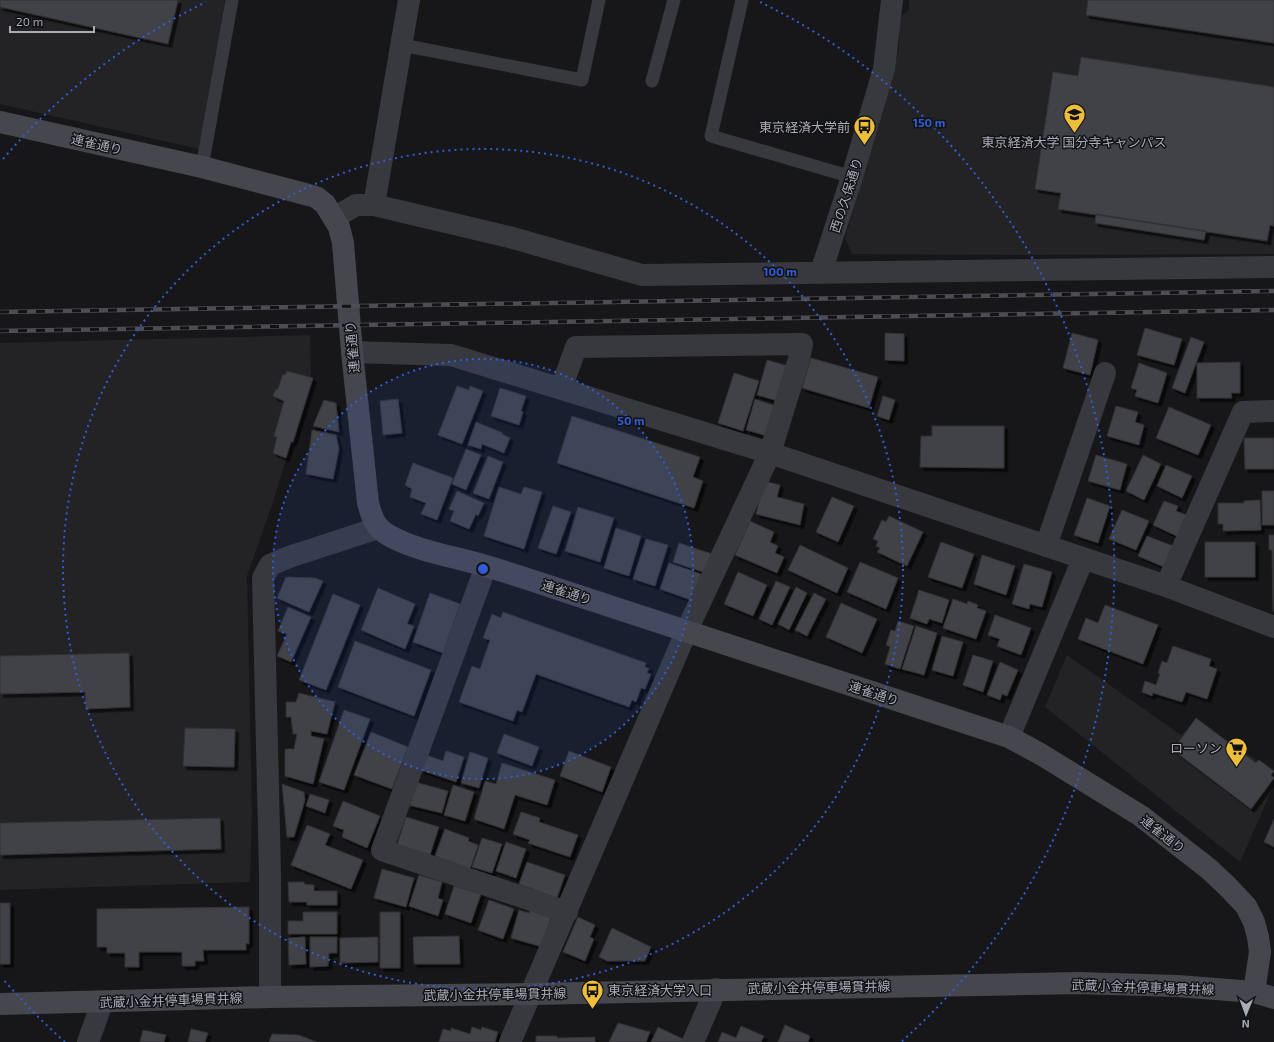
<svg xmlns="http://www.w3.org/2000/svg" width="1274" height="1042" viewBox="0 0 1274 1042" font-family="'Exo 2','Noto Sans JP',sans-serif">
	<style>
		.built { fill: #232326 }
		.building { fill: #414246; stroke: #313135; filter: url(#shadow) }
		.lines { fill: none; stroke-linecap: round; stroke-linejoin: round }
		.lane { stroke: #38393e; stroke-width: 13 }
		.street { stroke: #38393e; stroke-width: 22 }
		.secondary { stroke: #46474e; stroke-width: 22 }
		.rail-casing { stroke: #4d4e55; stroke-width: 4.5 }
		.rail { stroke: #121214; stroke-width: 3; stroke-dasharray: 9; stroke-linecap: butt }
		.ring { fill: none; stroke: #325cd3; stroke-width: 2; stroke-dasharray: 2 4 }
		.labels { text-anchor: middle; stroke-width: 3; stroke-linejoin: round; paint-order: stroke }
		.poi-label { font-size: 13px; fill: #a9adb8; stroke: #121214; text-anchor: end }
		.street-label { font-size: 13px; fill: #a9adb8; stroke: #121214 }
		.centre { fill: #325cd3; stroke: #121214; stroke-width: 2 }
		.ring-label { font-size: 12px; text-anchor: middle; font-weight: bold; fill: #325cd3; stroke: #121214; stroke-width: 3; stroke-linejoin: round; paint-order: stroke }
	</style>
	<defs>
		<filter id="shadow"><feDropShadow dx="3.5" dy="3.5" stdDeviation="0" flood-color="#0009"/></filter>
	</defs>
	<rect width="100%" height="100%" fill="#171719"/>
	<path class="built" d="M0,0H225L199,149L0,104Z
		M909,0H1274V254L1024,255L852,254L845,238L894,69L899,45L900,17L909,10Z
		M310,335L311,375L274,499L247,576L252,811L250,882L0,890V343Z
		M1067,655L1181,735L1196,721L1274,771V785L1240,862L1045,707Z"/>
	<path class="building" d="M0,0H178L168,44L0,7Z
		M1088,0H1274V43L1086,15Z
		M1081,57L1274,87V226L1270,225L1267,241L1058,209L1061,193L1035,189L1053,72L1078,76Z
		M1096,214L1206,231L1204,240L1095,223Z
		M1145,328L1182,339L1174,365L1137,355Z
		M885,333L904,334V361L885,360Z
		M1072,333L1098,340L1090,375L1063,368Z
		M1191,337L1204,342L1185,393L1172,388Z
		M811,358L878,377L869,408L802,388Z
		M767,360L788,366L778,401L757,395Z
		M1240,362V393H1231L1232,398H1197V363Z
		M1139,363L1167,373L1158,403L1135,396L1137,390L1131,388Z
		M287,371L313,378L293,442H291L286,458L273,453L277,437L274,436L284,401L273,396L276,389H278L283,374L285,375Z
		M734,373L759,381L743,431L718,423Z
		M457,386L469,390L470,386L483,391L462,444L438,435Z
		M500,388L526,396L521,411L523,412L519,425L491,416Z
		M883,396L895,400L889,420L877,416Z
		M398,399L402,433L383,435L380,401Z
		M755,399L776,406L767,436L746,430Z
		M324,400L336,403L339,432L313,426Z
		M1116,406L1138,412L1135,422L1144,425L1139,445L1107,436Z
		M1169,407L1211,425L1198,455L1156,438Z
		M572,416L700,457L693,477L703,481L694,508L557,463Z
		M476,422L503,433L502,434L510,438L504,453L482,444L481,449L468,445Z
		M932,426H1004V468L920,467L921,436H932Z
		M312,430L336,435L339,449L333,479L306,474Z
		M1244,438H1274V469H1245Z
		M466,449L481,455L466,490L452,484Z
		M1096,455L1127,464L1120,490L1088,481Z
		M1143,455L1161,464L1144,500L1126,491Z
		M488,456L503,462L489,499L473,493Z
		M413,463L453,478L437,520L421,514L426,503L410,497L412,489L405,485Z
		M1166,465L1192,476L1182,498L1157,486Z
		M764,481L780,485L777,497L804,504L800,525L756,514Z
		M499,487L521,494L524,487L542,492L524,549L484,536Z
		M457,491L484,503L478,516L476,514L469,529L450,521L454,511L449,509Z
		M1262,491H1274V525H1262Z
		M832,497L854,506L838,542L816,532Z
		M1087,498L1110,506L1098,543L1074,535Z
		M1260,500L1261,530L1223,531V524H1218V503H1244V501Z
		M1164,501L1178,506L1176,511L1189,516L1179,537L1153,525Z
		M553,506L571,512L556,554L538,548Z
		M578,507L614,518L600,562L565,551Z
		M1122,510L1149,521L1136,550L1109,539Z
		M889,516L923,532L907,566L877,552L880,548L876,546L878,541L873,539L882,520L886,522Z
		M750,521L774,532L770,542L778,546L775,553L784,557L777,573L735,555Z
		M616,528L641,536L629,576L604,568Z
		M1269,535H1274V611H1273L1272,550H1269Z
		M1147,536L1173,546L1164,567L1138,556Z
		M646,539L668,545L655,586L633,579Z
		M941,542L974,554L962,588L928,577Z
		M1205,542H1255V577H1205Z
		M679,543L712,554L706,573L673,562Z
		M800,545L848,568L837,593L788,570Z
		M982,555L1015,566L1006,595L974,584Z
		M860,562L898,578L886,609L847,592Z
		M669,563L701,574L691,600L660,589Z
		M1024,564L1052,572L1042,607L1030,604L1029,609L1012,604Z
		M738,572L767,585L753,616L724,604Z
		M286,577L315,578L323,581L309,612L277,598Z
		M776,581L790,587L772,625L759,619Z
		M796,587L807,593L789,630L778,624Z
		M378,588L415,604L407,624L414,626L405,649L361,630Z
		M919,590L949,600L942,623L929,619L927,624L910,618Z
		M430,593L460,604L443,653L413,642Z
		M814,593L826,599L807,636L795,630Z
		M333,594L360,605L326,690L299,680Z
		M953,599L967,604L968,601L978,605L977,608L986,611L976,639L943,628Z
		M841,603L877,619L862,653L826,637Z
		M1105,605L1158,625L1143,664L1078,639L1086,618L1098,623Z
		M288,607L311,617L291,662L277,656L287,634L278,631Z
		M503,612L646,663L645,667L649,668L647,673L651,674L645,689L641,688L636,702L632,700L629,707L536,674L522,712L517,710L513,721L459,702L472,666L480,669L490,640L483,638L492,614L501,618Z
		M995,615L1031,628L1021,655L997,646L1000,639L988,635Z
		M898,621L914,626L900,669L885,664L890,647L886,645L891,630L895,631Z
		M916,626L937,633L924,675L902,669Z
		M942,636L963,642L953,676L932,670Z
		M355,641L431,670L414,716L338,687Z
		M1173,646L1211,659L1209,666L1217,669L1207,699L1186,692L1182,702L1153,693L1152,696L1142,692L1145,681L1156,685L1160,674L1158,673L1162,661L1167,663Z
		M129,653L130,707L86,709L85,692L0,694V656Z
		M973,655L993,661L983,692L963,685Z
		M1000,662L1018,670L1007,696L1002,694L1000,700L987,695Z
		M299,693L335,702L327,734L311,731V736L324,739L313,784L285,776V749H294L297,734H293L291,717H286V702H296Z
		M344,710L370,719L344,790L319,782Z
		M1196,718L1256,763L1259,760L1274,771L1271,775L1274,778L1251,809L1173,750Z
		M185,728L235,729L234,767L183,766Z
		M371,732L408,747L392,789L354,775Z
		M504,734L539,747L532,766L497,753Z
		M446,751L464,757L456,782L421,770L426,755L443,761Z
		M569,751L611,767L602,792L560,776Z
		M470,752L488,758L479,788L461,783Z
		M502,763L555,780L547,805L515,795L504,829L474,819L485,781L496,784Z
		M415,782L448,791L442,813L408,805Z
		M282,784L304,792L305,800L294,837H287Z
		M453,785L474,792L465,821L444,815Z
		M310,794L329,800L325,813L306,806Z
		M343,801L380,816L367,848L342,837L344,830L333,826Z
		M521,812L540,818L539,822L578,835L570,857L528,843L530,840L513,834Z
		M406,817L439,827L430,855L397,845Z
		M220,818L221,849L0,855V823Z
		M1274,819V847L1264,842Z
		M307,825L330,834L325,845L363,860L351,889L291,865Z
		M445,829L469,838L468,841L478,845L470,869L435,856Z
		M482,838L502,844L492,873L472,867Z
		M506,842L526,849L516,878L496,871Z
		M527,862L565,875L557,898L519,884Z
		M382,869L414,878L406,907L374,898Z
		M419,875L442,882L438,898L443,900L438,916L409,906Z
		M288,882H304V884L314,885V891H337V905H307V902H289Z
		M454,886L481,894L471,923L445,914Z
		M489,900L514,909L503,939L478,930Z
		M0,903H10V964H0Z
		M249,907V944L246,943V950H203L204,961H195V966H182V952H139V967H125V953H107V947H97V909Z
		M519,910L529,913L530,910L551,917L542,947L511,938Z
		M303,912H337V934H288V921H303Z
		M380,912H400V968H380Z
		M578,917L595,925L590,937L594,939L585,961L563,952Z
		M612,928L651,947L645,961H607L599,957Z
		M459,936L460,964H414L413,937Z
		M305,937L306,964L289,965L288,938Z
		M310,937H337V953H329L328,966L310,967Z
		M378,937V962L340,963V938Z
		M618,1023L650,1032L646,1042H609Z
		M785,1025L810,1036L808,1042H778Z
		M741,1026L764,1036L761,1042H718L722,1032L736,1038Z
		M472,1027L481,1030L482,1027L498,1032L495,1042H439L443,1029L451,1031V1028L470,1034Z
		M658,1027L687,1041L686,1042H651Z
		M191,1029L208,1033L205,1042H188Z
		M143,1030L166,1035L164,1042H140Z
		M272,1034L298,1035L317,1042H269Z
		M536,1036H557V1038L595,1037V1042H536Z"/>
	<g class="lines">
		<path class="lane" d="M742,0L711,136L852,177
			M402,45L582,80L599,0
			M652,81L674,0
			M202,167L232,0"/>
		<path class="street" d="M374,205L409,0
			M334,218L356,205H374L513,238L642,275L1274,267
			M821,272L852,177L884,69L892,0
			M352,352L451,355L770,453L1166,586L1274,627
			M1046,546L1105,373
			M486,566L382,850L567,912
			M1166,586L1243,412L1274,411
			M1009,737L1083,559
			M270,997V873L263,578L270,565L289,557L378,528
			M88,1042L102,1003
			M510,1042L687,630L770,453L799,359L802,344L576,347L561,389
			M693,1042L716,989"/>
		<path class="secondary" d="M0,122L202,167L305,194L316,197L325,204L339,227L343,243L352,352L368,503C372,518 375,528 390,536C417,551 456,557 486,566C517,575 548,586 579,596C722,642 865,690 1009,737L1042,755L1141,816L1209,869L1228,887L1246,906L1254,922L1258,937L1260,952L1254,992
			M0,1004L270,997L532,994L1078,983L1177,986L1254,992L1274,998"/>
		<defs>
			<path id="rail" d="M0,312L1274,291
				M0,331L1274,310"/>
		</defs>
		<use href="#rail" class="rail-casing"/>
		<use href="#rail" class="rail"/>
	</g>
	<circle cx="483" cy="569" r="210" fill="#325cd3" fill-opacity=".12"/>
	<g class="ring">
		<circle cx="483" cy="569" r="210"/>
		<circle cx="483" cy="569" r="420"/>
		<path d="M65 1042A631 631 0 0 1 3 979M3 159A631 631 0 0 1 206 2M760 2A631 631 0 0 1 901 1042"/>
	</g>
	<defs>
		<symbol id="university-pin" viewBox="-11 -11 22 30"><path d="M0 17L-7.5 6A9.5 9.5 0 1 1 7.5 6Z" fill="#eebe3a" stroke="#121214"/><path d="M0-5L7-2L0 1L-7-2ZM-4 1L0 2.5L4 1V4Q0 6-4 4Z" fill="#111"/></symbol>
		<symbol id="bus-pin" viewBox="-11 -11 22 30"><path d="M0 17L-7.5 6A9.5 9.5 0 1 1 7.5 6Z" fill="#eebe3a" stroke="#121214"/><path d="M-5-6H5V4H4V6H2V4H-2V6H-4V4H-5ZM-3.5-4V0h7V-4ZM-3.5 1.2v1.5H-2V1.2ZM2 1.2v1.5H3.5V1.2Z" fill="#111"/></symbol>
		<symbol id="supermarket-pin" viewBox="-11 -11 22 30"><path d="M0 17L-7.5 6A9.5 9.5 0 1 1 7.5 6Z" fill="#eebe3a" stroke="#121214"/><path d="M-6-5.5h2.5l.6 2H6L4.5 2H-2.5L-4.4-4H-6ZM-1.5 3.2a1.3 1.3 0 1 0 .1 0ZM3 3.2a1.3 1.3 0 1 0 .1 0Z" fill="#111"/></symbol>
	</defs>
	<g fill-rule="evenodd">
		<use href="#university-pin" x="1062" y="102" width="25" height="34"/>
		<use href="#bus-pin" x="852" y="114" width="25" height="34"/>
		<use href="#supermarket-pin" x="1224" y="736" width="25" height="34"/>
		<use href="#bus-pin" x="580" y="978" width="25" height="34"/>
	</g>
	<g class="labels">
		<g class="poi-label">
			<text x="850" y="132">東京経済大学前</text>
			<text x="1074" y="147" text-anchor="middle">東京経済大学 国分寺キャンパス</text>
			<text x="1222" y="753">ローソン</text>
			<text x="608" y="995" text-anchor="start">東京経済大学入口</text>
		</g>
		<g class="street-label">
			<text transform="translate(97 144) rotate(13)" y="5">連雀通り</text>
			<text transform="translate(846 195) rotate(-72)" y="5">西の久保通り</text>
			<text transform="translate(352 347) rotate(-95)" y="5">連雀通り</text>
			<text transform="translate(567 592) rotate(18)" y="5">連雀通り</text>
			<text transform="translate(874 693) rotate(18)" y="5">連雀通り</text>
			<text transform="translate(1163 834) rotate(38)" y="5">連雀通り</text>
			<text transform="translate(819 987) rotate(-1)" y="5">武蔵小金井停車場貫井線</text>
			<text transform="translate(1143 987) rotate(2)" y="5">武蔵小金井停車場貫井線</text>
			<text transform="translate(495 994) rotate(-1)" y="5">武蔵小金井停車場貫井線</text>
			<text transform="translate(171 1000) rotate(-2)" y="5">武蔵小金井停車場貫井線</text>
		</g>
	</g>
	<circle cx="483" cy="569" r="6" class="centre"/>
	<g class="ring-label">
		<text x="929" y="127">150 m</text>
		<text x="780" y="276">100 m</text>
		<text x="631" y="425">50 m</text>
	</g>
	<g transform="translate(1246 1014) rotate(181)" stroke="#121214" stroke-width="3" paint-order="stroke">
	<path d="M0-3L7 15L0 10L-7 15Z" fill="#a9adb8"/>
	<text y="-6" font-size="11" font-weight="bold" text-anchor="middle" fill="#a9adb8">N</text>
	</g>
	<path d="M10 26v6h84v-6" fill="none" stroke="#a9adb8" stroke-width="2"/>
	<text x="16" y="26" font-size="12" fill="#a9adb8" stroke="#121214" stroke-width="3" paint-order="stroke">20 m</text>
</svg>
